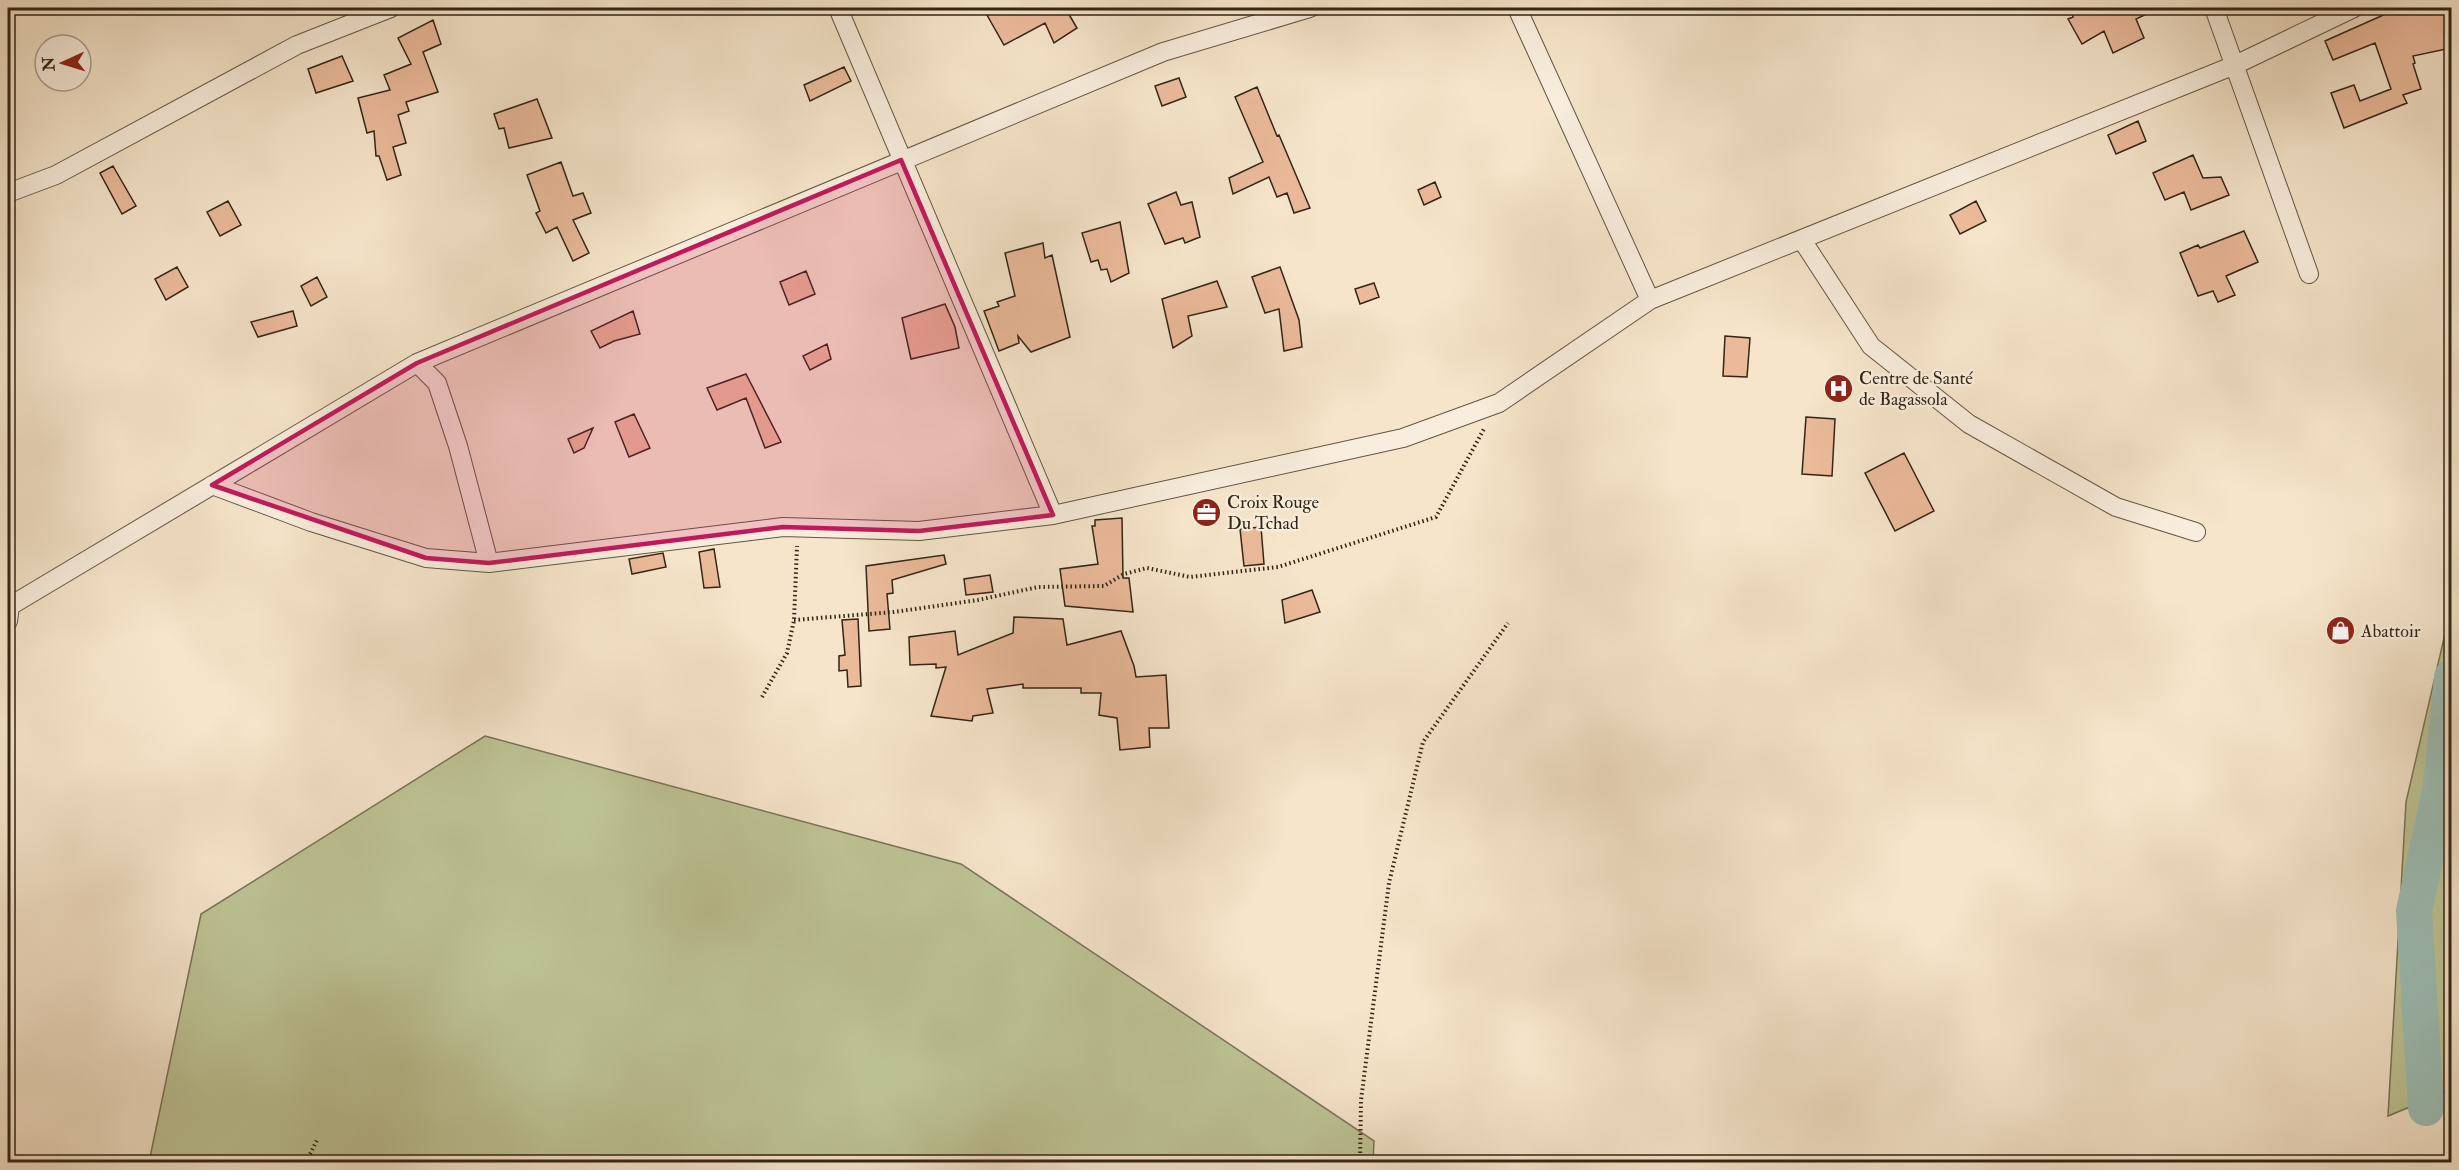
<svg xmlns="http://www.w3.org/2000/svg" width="2459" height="1170" viewBox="0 0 2459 1170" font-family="'IM FELL Double Pica',serif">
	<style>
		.green { fill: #bec496; stroke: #787456; stroke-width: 1.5 }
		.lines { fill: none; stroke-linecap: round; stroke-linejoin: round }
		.river { stroke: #9dbfb7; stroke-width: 36 }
		.building { fill: #ebba9b; stroke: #322515; stroke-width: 1.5 }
		.minor-casing { stroke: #635542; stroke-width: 20 }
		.path { stroke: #322515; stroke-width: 4; stroke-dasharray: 1.5 3; stroke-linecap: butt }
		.minor { stroke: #f9eedd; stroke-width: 18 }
		.marked { fill: #c2185b; fill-opacity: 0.2; stroke: #c2185b; stroke-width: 4.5; stroke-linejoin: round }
		.labels { text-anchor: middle; stroke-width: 4.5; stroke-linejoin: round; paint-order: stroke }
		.poi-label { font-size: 18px; fill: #322515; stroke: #f9eedd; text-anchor: start }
	</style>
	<rect width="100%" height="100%" fill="#f6e5cb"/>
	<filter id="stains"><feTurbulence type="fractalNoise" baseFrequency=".00333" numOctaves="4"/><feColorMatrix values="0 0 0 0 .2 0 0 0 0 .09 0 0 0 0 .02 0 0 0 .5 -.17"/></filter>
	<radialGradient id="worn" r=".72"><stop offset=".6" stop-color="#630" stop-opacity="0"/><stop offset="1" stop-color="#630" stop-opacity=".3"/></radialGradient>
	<path class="green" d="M2451,608V1090L2388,1116L2406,802Z
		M485,736L961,864L1374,1141L1373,1162H149L201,914Z"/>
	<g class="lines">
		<path class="river" d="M2426,1108L2414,911L2441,786L2452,677"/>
	</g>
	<path class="building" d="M983,8H1074L1067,11L1077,28L1054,43L1045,23L1004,45Z
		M2070,8H2159L2136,19L2144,38L2113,53L2104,31L2082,44L2068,19L2073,17Z
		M2399,8H2451V48L2413,56L2415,63L2413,64L2421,89L2403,95L2407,103L2344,128L2331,93L2354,85L2360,101L2391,89L2375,43L2333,60L2325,41Z
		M433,20L441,44L423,52L438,92L406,102L409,111L398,115L406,143L393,147L401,175L387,180L379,156H376L374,131L367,133L358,98L390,90L384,75L411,64L398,38Z
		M342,56L353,81L316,93L308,69Z
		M844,67L851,81L810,101L804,85Z
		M1179,78L1186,97L1162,106L1155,86Z
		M1257,87L1277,136L1279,135L1310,208L1294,213L1287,193L1277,197L1269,177L1233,194L1229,178L1263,162L1235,97Z
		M537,99L552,138L509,148L504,128L499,129L494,114Z
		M2138,121L2146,141L2116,154L2108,135Z
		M2193,155L2203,178L2221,177L2229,195L2191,210L2184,192L2165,200L2153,173Z
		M561,162L573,196L583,193L591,213L573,220L589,253L573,261L557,227L546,233L536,213L540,211L527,175Z
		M113,166L136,206L122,214L100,173Z
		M1435,182L1441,197L1424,205L1418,190Z
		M1176,192L1181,205L1192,202L1200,237L1185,243L1183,238L1165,244L1148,204Z
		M228,201L241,225L220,236L207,212Z
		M1976,201L1986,221L1960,234L1950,215Z
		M1120,222L1129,273L1111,282L1107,269L1101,270L1098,260L1091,262L1082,233Z
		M2244,231L2258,262L2226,276L2235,295L2218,302L2213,291L2198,296L2180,253L2198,245L2200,248Z
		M1043,243L1045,258L1052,255L1070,337L1031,352L1018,336L1019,343L999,351L984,311L999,306L997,302L1015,296L1005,253Z
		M177,267L188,287L166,300L155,279Z
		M1280,267L1299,320L1302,347L1284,351L1279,309L1265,313L1252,277Z
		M806,271L815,294L789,305L780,282Z
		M317,277L327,297L311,306L301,286Z
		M1217,281L1227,307L1188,316L1192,336L1173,348L1162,299Z
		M1374,283L1379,297L1360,304L1355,289Z
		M945,304L955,327L959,348L911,359L902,318Z
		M293,311L297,326L258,337L251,322Z
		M633,311L640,334L614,341L600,348L591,331Z
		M1725,336L1750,338L1747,377L1723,376Z
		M827,344L831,359L810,370L803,356Z
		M746,374L781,442L765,448L746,398L717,410L707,388Z
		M634,414L650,448L629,457L615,422Z
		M1806,417L1835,419L1832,476L1802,474Z
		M593,428L584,448L574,453L568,439Z
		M1904,453L1934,511L1895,531L1865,473Z
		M1122,518L1123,578H1129L1133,612L1065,606L1060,569L1098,564L1092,526H1095V520Z
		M1261,527L1264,564L1244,566L1240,529Z
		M714,549L720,587L704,588L699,552Z
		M663,553L666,567L632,574L629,559Z
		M944,555L946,564L892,580L893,593L887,594L890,629L869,631L866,566Z
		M990,575L993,592L966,595L964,579Z
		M1312,590L1320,612L1285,623L1282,600Z
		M1014,617L1063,619L1067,645L1121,631L1134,666L1136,677L1166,675L1169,728H1149L1150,747L1120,750L1117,718L1099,715L1101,693H1081V688H1023V684L987,689L993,713L973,716L972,721L931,716L946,667L936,668V664L910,665L909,637L955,631L958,655L1013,633Z
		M858,619L861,686L848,687L847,670L839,671V656L845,655L842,620Z"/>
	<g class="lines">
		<defs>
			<path id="minor" d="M838,8L1053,515
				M1517,8L1650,300
				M2214,8L2309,274
				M8,193L56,175L297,45L391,8
				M1802,240L1871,346L1969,424L2116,507L2196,532
				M417,363L437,383L458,446L489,563
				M212,485L311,522L426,558L489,563L783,527L919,531L1053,515L1403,438L1499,403L1650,300L2235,65L2354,8
				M8,621L10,606L417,363L1163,52L1310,8"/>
		</defs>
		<use href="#minor" class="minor-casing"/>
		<path class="path" d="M794,620L894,612L978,600L1038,587L1104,586L1124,574L1147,568L1190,577L1278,567L1436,517L1485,427
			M762,697L787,653L794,620L797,546
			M306,1162L317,1140
			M1360,1162L1361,1100L1389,883L1423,742L1508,623"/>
		<use href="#minor" class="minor"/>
	</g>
	<path class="marked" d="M901,160L1053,515L919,531L783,527L489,563L426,558L212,485L417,363Z"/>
	<defs>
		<symbol id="hospital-disc" viewBox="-11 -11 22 22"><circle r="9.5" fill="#8f2418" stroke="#f9eedd"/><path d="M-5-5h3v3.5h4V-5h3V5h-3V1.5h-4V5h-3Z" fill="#fff"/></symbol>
		<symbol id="office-disc" viewBox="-11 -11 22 22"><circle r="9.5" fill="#8f2418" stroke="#f9eedd"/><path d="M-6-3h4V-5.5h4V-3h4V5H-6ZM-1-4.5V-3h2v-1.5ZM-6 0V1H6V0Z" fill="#fff"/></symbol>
		<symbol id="shop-disc" viewBox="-11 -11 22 22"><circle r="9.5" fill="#8f2418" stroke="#f9eedd"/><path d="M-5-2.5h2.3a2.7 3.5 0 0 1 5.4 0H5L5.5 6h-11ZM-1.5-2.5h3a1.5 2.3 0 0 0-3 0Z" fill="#fff"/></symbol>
	</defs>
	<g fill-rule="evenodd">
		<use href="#hospital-disc" x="1822" y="372" width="33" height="33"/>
		<use href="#office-disc" x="1190" y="496" width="33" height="33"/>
		<use href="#shop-disc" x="2324" y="614" width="33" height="33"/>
	</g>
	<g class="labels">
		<g class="poi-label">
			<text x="1859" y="384">Centre de Santé<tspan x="1859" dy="21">de Bagassola</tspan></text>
			<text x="1227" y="508">Croix Rouge<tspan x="1227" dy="21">Du Tchad</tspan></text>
			<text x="2361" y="637">Abattoir</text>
		</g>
	</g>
	<rect width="2459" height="1170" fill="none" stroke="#f6e5cb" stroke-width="30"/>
	<rect x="9" y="9" width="2441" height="1152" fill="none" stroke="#322515" stroke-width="3"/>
	<rect x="15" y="15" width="2429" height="1140" fill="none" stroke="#322515" stroke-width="1.5"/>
	<g transform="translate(63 63) rotate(266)"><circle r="28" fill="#f9eedd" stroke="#a99e8d" stroke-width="1.5"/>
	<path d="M0-4.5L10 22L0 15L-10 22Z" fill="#8f2418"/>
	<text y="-9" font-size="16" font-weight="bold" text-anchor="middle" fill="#322515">N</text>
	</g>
	<rect width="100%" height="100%" filter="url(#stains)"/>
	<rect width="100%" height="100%" fill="url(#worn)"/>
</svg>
